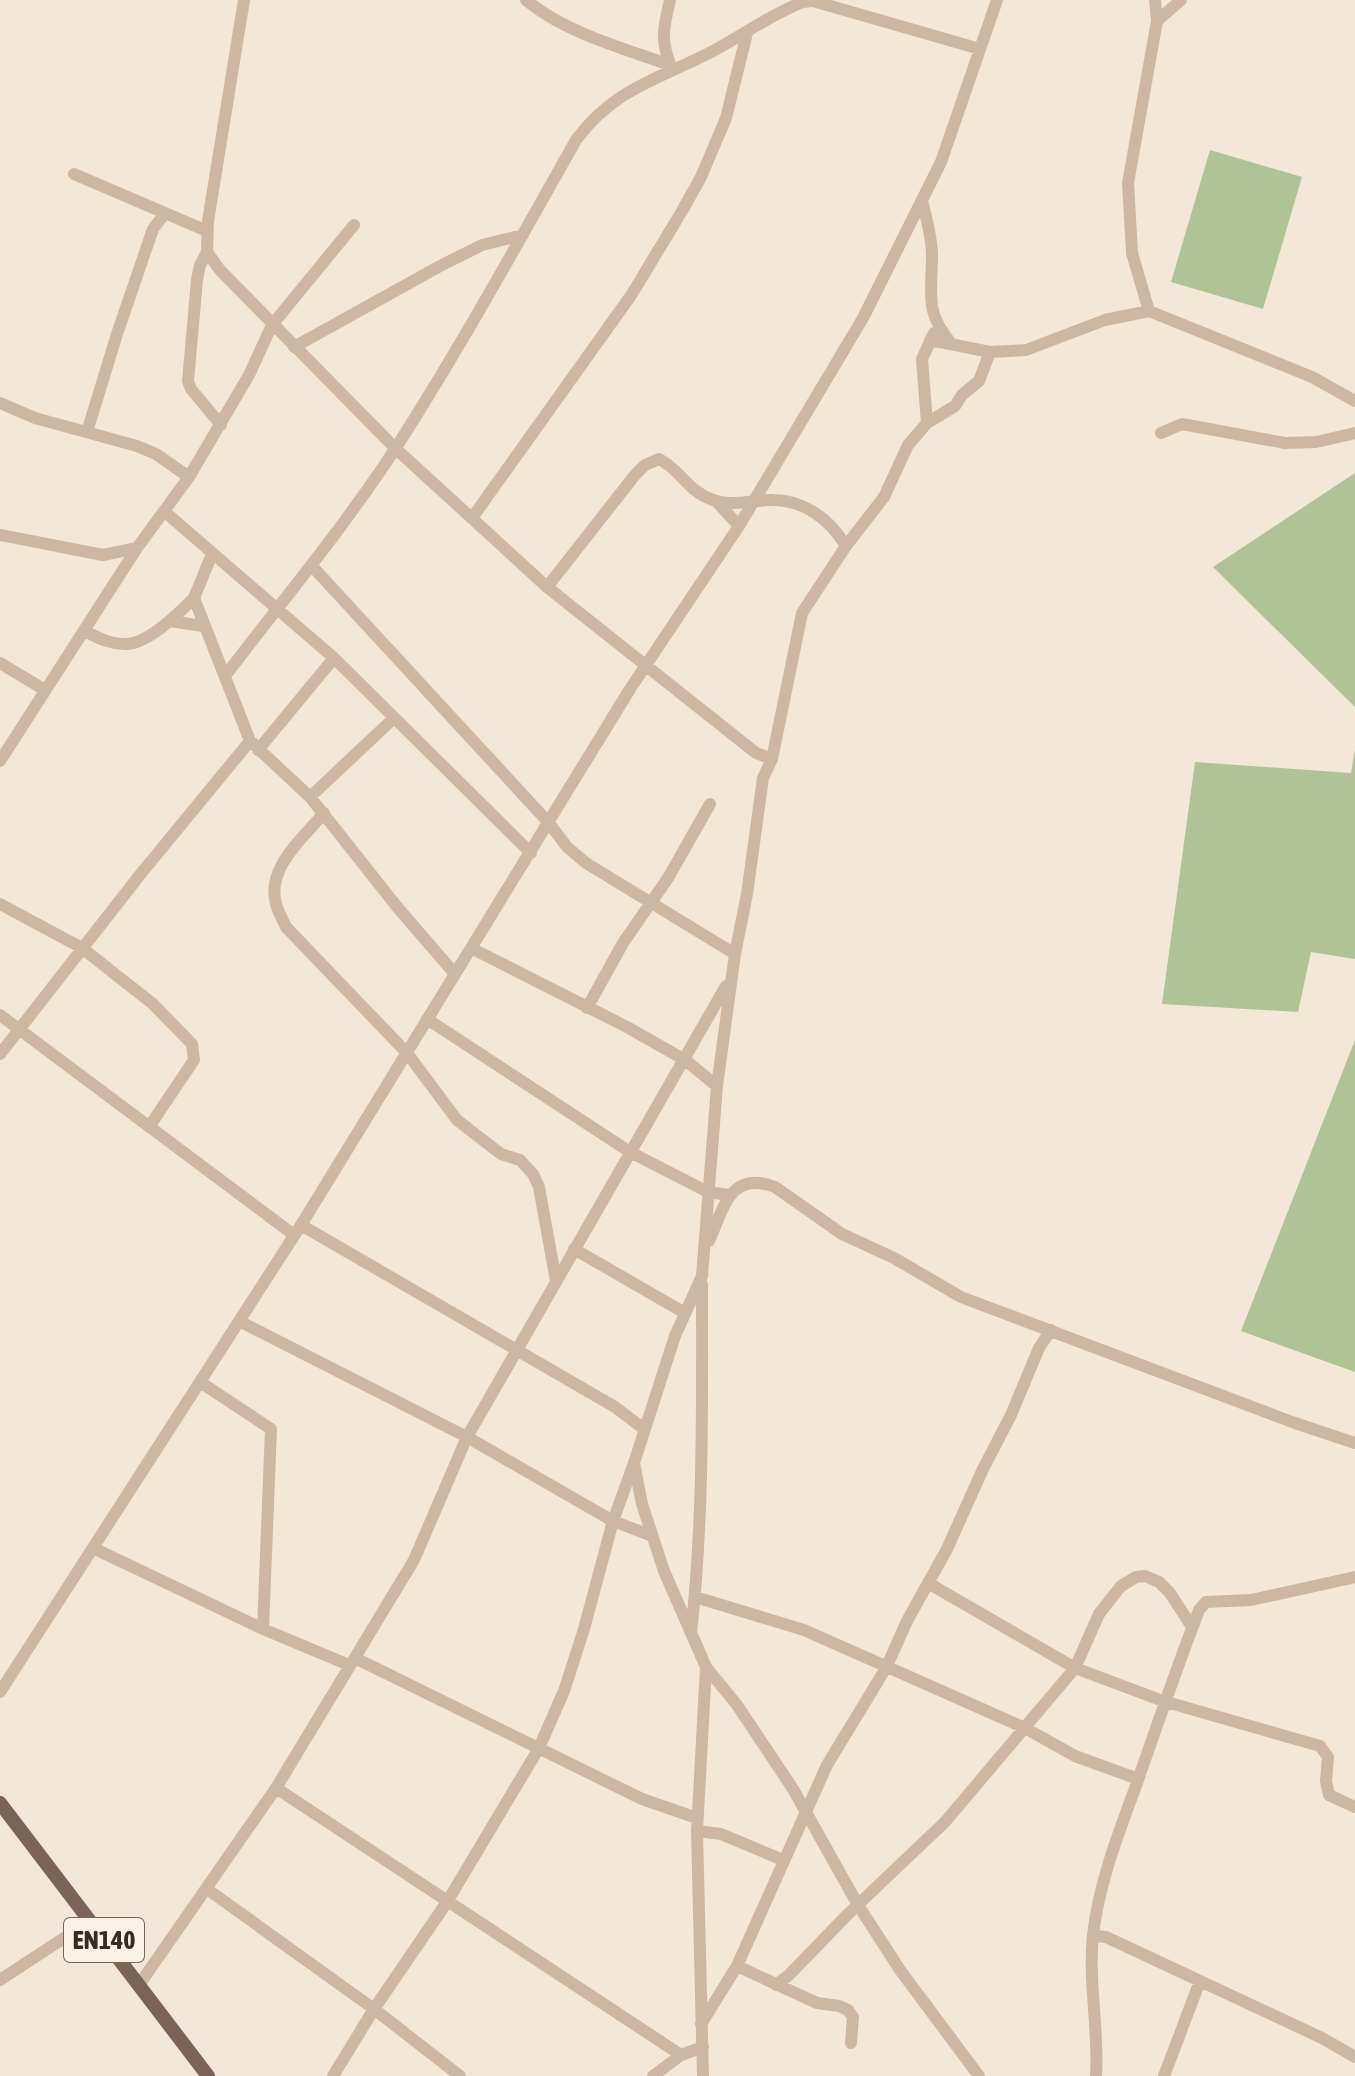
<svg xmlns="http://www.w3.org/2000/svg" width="1355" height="2076" viewBox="0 0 1355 2076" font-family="'Asap Condensed',sans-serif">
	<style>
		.green { fill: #b0c396 }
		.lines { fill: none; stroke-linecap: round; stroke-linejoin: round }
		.minor { stroke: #ccb8a2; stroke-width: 12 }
		.major { stroke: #796455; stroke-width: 14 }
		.labels { text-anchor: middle; stroke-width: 7; stroke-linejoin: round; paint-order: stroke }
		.shield { fill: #faf2e4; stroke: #71675e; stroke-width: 2 }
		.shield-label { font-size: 26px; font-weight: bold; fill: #362c25 }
	</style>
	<rect width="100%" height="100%" fill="#f3e8d7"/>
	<path class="green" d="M1210,150L1302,177L1263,309L1171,282Z
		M1355,473V707L1213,567Z
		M1355,749V959L1311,952L1298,1012L1162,1004L1195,762L1351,773Z
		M1355,1040V1372L1241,1331Z"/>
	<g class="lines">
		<path class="minor" d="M244,0L208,221L207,252L220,270L395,448L547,587L756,753L772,759
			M526,0C566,33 622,48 670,65
			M670,0C663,29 660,41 672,69
			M1155,0L1157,21L1128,183L1132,253L1149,311L1312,377L1355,401
			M1157,21L1181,0
			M74,174L207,231
			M922,200C926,218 932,237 932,255C932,294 924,311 951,343
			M207,252L200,265L197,280L188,381L191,389L221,425
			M930,340L990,352L1026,350L1105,320L1149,311
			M294,347L440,266L482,245L523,235
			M0,403L35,418L137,446L156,454L189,477
			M927,423L922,359L934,333
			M87,432L117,334L153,229L165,213
			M1161,433L1182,424L1285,443L1316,442L1355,433
			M717,502L739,526
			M165,512L334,658L531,853
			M472,518L632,294L682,211L701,177L726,118L747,33
			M0,535L103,555L137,548
			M212,554L194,598L250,741L310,797L398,908L455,974
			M311,565L549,823L567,847L586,863L735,954L717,1086L702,1276L675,1336L634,1463L642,1504L664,1571L706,1667L737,1705L793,1789L858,1905L900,1970L979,2076
			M547,587L635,475L645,465L659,459C681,470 687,491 713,500C730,506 751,501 769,500C803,499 829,518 846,546
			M170,621L203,626
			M84,631C97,637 111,645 127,644C149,643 179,613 194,598
			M0,663L45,690
			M225,676C283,600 345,526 397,446C461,346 518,243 576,140C614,88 660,79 715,50C744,34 772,14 803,2L813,1L980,49
			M258,750L334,658
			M0,761L137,548L189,477L249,375L272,325L354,225
			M310,797L394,718
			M324,813C303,838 266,868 276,904C278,912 283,920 286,927L407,1053L457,1120L501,1154L520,1160L533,1174L539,1187L556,1281
			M0,904L82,948L153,1004L192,1044L194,1060L149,1127
			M471,948L627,1027L685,1060L717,1086
			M735,954L747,894L763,778L772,759L802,613L846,546L884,497L908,445L927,423L955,406L962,395L979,381L990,352
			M587,1008L623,943L668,878L710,804
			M0,1015L294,1235
			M427,1019L630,1152L708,1192L729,1195
			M0,1054L139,876L250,741
			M301,1225L615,1407L644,1429
			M709,1241C724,1208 730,1170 775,1187L842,1234L894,1258L961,1297L1292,1422L1355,1443
			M574,1249L685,1313
			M239,1321L467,1437L613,1521L652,1536
			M200,1382L271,1429L263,1629
			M93,1548L263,1629L349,1665
			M928,1583L1075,1668L1163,1701L1320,1746L1328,1757L1326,1781L1329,1795L1355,1807
			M695,1597L804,1630L1025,1728L1075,1756L1138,1779
			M691,1633C704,1518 702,1399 702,1284
			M355,1658L642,1799L697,1818
			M0,1692L301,1225L630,689L739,526L863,318L941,162L997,0
			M276,1788L681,2055
			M697,1831L721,1834L783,1860
			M207,1889L374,2009L460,2076
			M1093,1936L1106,1937L1322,2038L1355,2057
			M737,1966L817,2003L839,2006L848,2010L853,2017L851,2043
			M0,1980L90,1921
			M139,1985L276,1788L414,1560L467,1437L726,986
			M776,1985L789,1975L847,1915L945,1822L1075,1668L1099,1614L1121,1586L1136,1577L1145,1576L1159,1582L1170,1593L1192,1627
			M701,2024L737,1966L827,1765L886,1668L907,1621L947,1549L983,1469L1011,1415L1039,1348L1051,1330
			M333,2076L374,2009L447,1902L539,1748L564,1691L584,1629L613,1521L634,1463
			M653,2076L681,2055L703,2047
			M703,2076L697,1831L706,1667
			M1096,2076C1099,2029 1088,1982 1093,1935C1099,1882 1119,1832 1137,1783C1157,1725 1177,1667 1199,1610L1206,1602L1251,1600L1355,1577
			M1164,2076L1200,1981"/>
		<path class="major" d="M0,1803L208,2076"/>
	</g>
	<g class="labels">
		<rect class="shield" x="64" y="1918" width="80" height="44" rx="6"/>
		<g class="shield-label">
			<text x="104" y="1949">EN140</text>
		</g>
	</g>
</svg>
